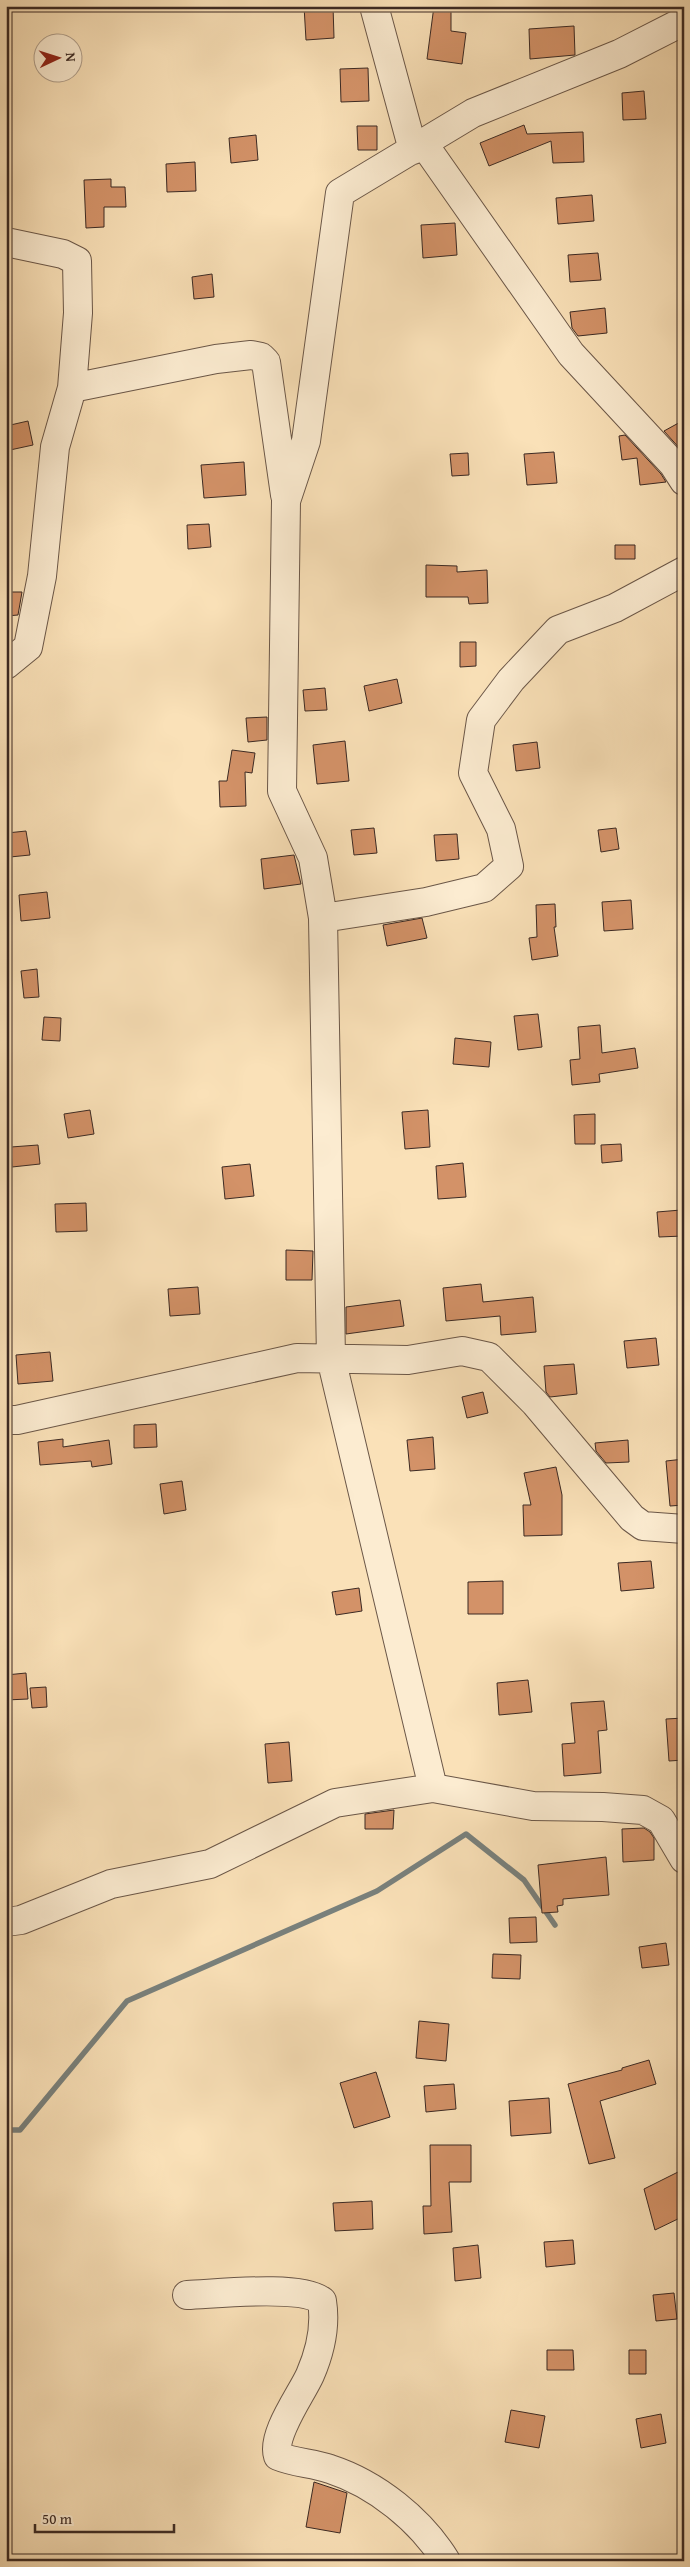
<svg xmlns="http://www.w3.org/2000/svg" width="690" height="2567" viewBox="0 0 690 2567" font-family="'Gentium Book Plus',serif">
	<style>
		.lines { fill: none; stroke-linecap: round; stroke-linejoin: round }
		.stream { stroke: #79817d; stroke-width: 5.5 }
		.building { fill: #d39268; stroke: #3b2923 }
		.minor-casing { stroke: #6b5748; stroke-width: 30 }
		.minor { stroke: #fcecd1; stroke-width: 28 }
	</style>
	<rect width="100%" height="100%" fill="#fae1b8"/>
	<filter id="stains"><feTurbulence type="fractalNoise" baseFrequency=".004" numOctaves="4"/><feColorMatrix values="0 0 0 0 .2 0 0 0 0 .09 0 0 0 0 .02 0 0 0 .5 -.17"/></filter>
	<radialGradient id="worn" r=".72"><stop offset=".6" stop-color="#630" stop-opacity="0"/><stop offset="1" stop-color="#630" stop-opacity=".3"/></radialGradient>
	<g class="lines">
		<path class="stream" d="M6,2130H20L127,2001L377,1891L466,1834L524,1880L555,1925"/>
	</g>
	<path class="building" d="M304,6H333L334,38L306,40Z
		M434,6H451V31L466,33L462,64L427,59Z
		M574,26L575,55L530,59L529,29Z
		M368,68L369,101L341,102L340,69Z
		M644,91L646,119L623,120L622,93Z
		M524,125L527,134L583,132L584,162L553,163L551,141L489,166L480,143Z
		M357,126H377V150H358Z
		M256,135L258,160L231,163L229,138Z
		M195,162L196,191L167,192L166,164Z
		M111,179V187H125L126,207H104V227L86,228L84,180Z
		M592,195L594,221L558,224L556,198Z
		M455,223L457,255L423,258L421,225Z
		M598,253L601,280L570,282L568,255Z
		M212,274L214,297L194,299L192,277Z
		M605,308L607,333L578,336L572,328L570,312Z
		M684,420V450L682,451L664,431Z
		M28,421L33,445L10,450L6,426Z
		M625,435L661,474L666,482L640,485L637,458L622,460L619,436Z
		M554,452L557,483L527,485L524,454Z
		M468,453L469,475L452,476L450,454Z
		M244,462L246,495L204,498L201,465Z
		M209,524L211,547L188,549L187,525Z
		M615,545H635V559H615Z
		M426,565L457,566V572L487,570L488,603L469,604L468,597H426Z
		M6,592H22L18,615L6,616Z
		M460,642H476V666L460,667Z
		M397,679L402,703L369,711L364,686Z
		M325,688L327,710L305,711L303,690Z
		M267,717V740L248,742L246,718Z
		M345,741L349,781L317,784L313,745Z
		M537,742L540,768L516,771L513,745Z
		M232,750L255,753L252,773L245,772L246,806L220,807L219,781H227Z
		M374,828L377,853L354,855L351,830Z
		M616,828L619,849L601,852L598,830Z
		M26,831L30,855L10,857L7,833Z
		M457,834L459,859L436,861L434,835Z
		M294,855L301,884L264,889L261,859Z
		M47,892L50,918L21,921L19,895Z
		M631,900L633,929L604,931L602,902Z
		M555,904L556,927H554L558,956L532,960L529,938L537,937L536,905Z
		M422,918L427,938L387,946L383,925Z
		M37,969L39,997L24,998L21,971Z
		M538,1014L542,1047L518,1050L514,1016Z
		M44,1017L61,1018L60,1041L42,1040Z
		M600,1025L602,1053L635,1048L638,1068L599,1074L600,1082L572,1085L570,1060L580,1059L578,1027Z
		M455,1038L491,1042L489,1067L453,1064Z
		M90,1110L94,1134L68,1138L64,1114Z
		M428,1110L430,1147L405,1149L402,1112Z
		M595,1114V1144H575L574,1115Z
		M621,1144L622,1161L602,1163L601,1145Z
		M38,1145L40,1164L12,1167L11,1147Z
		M463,1163L466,1197L438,1199L436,1166Z
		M250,1164L254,1196L225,1199L222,1167Z
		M86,1203L87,1231L56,1232L55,1204Z
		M681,1210L683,1236L659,1237L657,1212Z
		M286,1250L313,1251L312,1280H286Z
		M481,1284L483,1302L533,1297L536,1332L501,1335L500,1316L446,1321L443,1288Z
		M198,1287L200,1314L170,1316L168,1289Z
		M400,1300L404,1326L346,1334V1307Z
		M656,1338L659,1365L627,1368L624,1341Z
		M50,1352L53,1381L18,1384L16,1355Z
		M574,1364L577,1394L550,1397L546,1392L544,1366Z
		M483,1392L488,1413L467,1418L462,1397Z
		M156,1424L157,1447L134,1448V1425Z
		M433,1437L435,1469L410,1471L407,1440Z
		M63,1439V1447L109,1440L112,1464L92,1467L91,1461L40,1465L38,1442Z
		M628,1440L629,1462L606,1463L596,1451L595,1443Z
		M684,1459V1505L670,1506L666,1461Z
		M556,1467L562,1495V1535L524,1536L523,1505H531L524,1473Z
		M182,1481L186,1510L164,1514L160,1484Z
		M651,1561L654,1588L621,1591L618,1563Z
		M503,1581V1614H468V1582Z
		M359,1588L362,1611L336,1615L332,1592Z
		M26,1673L28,1699L6,1700V1675Z
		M528,1680L532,1712L499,1715L497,1683Z
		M46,1687L47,1707L32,1708L30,1688Z
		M604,1701L607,1730L598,1731L601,1773L564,1776L562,1744L575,1743L571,1703Z
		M684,1718V1760L669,1761L666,1719Z
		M289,1742L292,1781L268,1783L265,1744Z
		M394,1810L393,1829H365V1814Z
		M644,1828L650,1832L654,1838V1860L623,1862L622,1829Z
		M606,1857L609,1895L563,1899V1905L557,1906L558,1912L542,1913L538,1865Z
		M536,1917L537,1942L510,1943L509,1918Z
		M666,1943L669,1965L642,1968L639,1947Z
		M493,1954L521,1955L520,1979L492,1978Z
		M419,2021L449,2024L446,2061L416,2058Z
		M649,2060L656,2084L600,2101L615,2158L589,2164L568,2084L622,2070V2068Z
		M376,2072L390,2117L354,2128L340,2083Z
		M454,2084L456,2109L426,2112L424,2086Z
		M549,2098L551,2133L511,2136L509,2101Z
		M430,2145H471V2182H449L452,2232L424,2234L423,2206H431Z
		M684,2169V2216L655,2230L644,2189Z
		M372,2201L373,2229L335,2231L333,2203Z
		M573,2240L575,2264L546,2267L544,2242Z
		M478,2245L481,2278L455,2281L453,2248Z
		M674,2293L677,2319L656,2321L653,2295Z
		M547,2350H573L574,2370H547Z
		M629,2350H646V2374H629Z
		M511,2410L545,2416L539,2448L505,2442Z
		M661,2414L666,2443L641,2448L636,2419Z
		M314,2482L347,2493L340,2533L306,2527Z"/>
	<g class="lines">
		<defs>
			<path id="minor" d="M374,6L413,150
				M423,143L571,354L673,464L684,481
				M6,242L63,254L77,261L78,313L72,388
				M6,665L28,647L42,576L55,447L72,388L216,359L251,355L261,357L266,362L285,495
				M323,918L426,902L484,888L509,866L501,829L473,773L481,720L511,680L558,630L615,608L684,571
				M6,1420H17L297,1358L408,1360L462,1351L489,1357L535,1403L632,1518L643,1526L684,1529
				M433,1788L331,1358L323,918L313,858L282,791L286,501L306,441L340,193L473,113L619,54L684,21
				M6,1922L21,1920L111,1884L210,1864L335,1803L433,1788L533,1806L603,1807L643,1810L661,1820L684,1859
				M187,2295C216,2294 301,2284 322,2301C326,2326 320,2352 310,2375C301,2395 271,2435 278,2456C295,2463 313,2463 330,2469C376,2484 421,2520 446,2561"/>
		</defs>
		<use href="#minor" class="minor-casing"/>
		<use href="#minor" class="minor"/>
	</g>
	<rect width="690" height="2567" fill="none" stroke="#fae1b8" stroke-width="25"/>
	<rect x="8" y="8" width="675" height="2552" fill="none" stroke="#3b2923" stroke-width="2.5"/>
	<rect x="12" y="12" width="665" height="2542" fill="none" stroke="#3b2923"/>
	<g transform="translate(58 58) rotate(86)"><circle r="24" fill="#fcecd1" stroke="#af9e8b"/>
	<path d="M0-4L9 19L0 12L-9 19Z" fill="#8f2418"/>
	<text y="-8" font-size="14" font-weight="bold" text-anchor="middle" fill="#3b2923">N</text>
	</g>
	<path d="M35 2524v8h139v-8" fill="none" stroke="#3b2923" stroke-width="2.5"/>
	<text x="42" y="2524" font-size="15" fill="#3b2923" stroke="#fcecd1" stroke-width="4" paint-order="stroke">50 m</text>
	<rect width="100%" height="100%" filter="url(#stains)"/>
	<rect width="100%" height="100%" fill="url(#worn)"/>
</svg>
